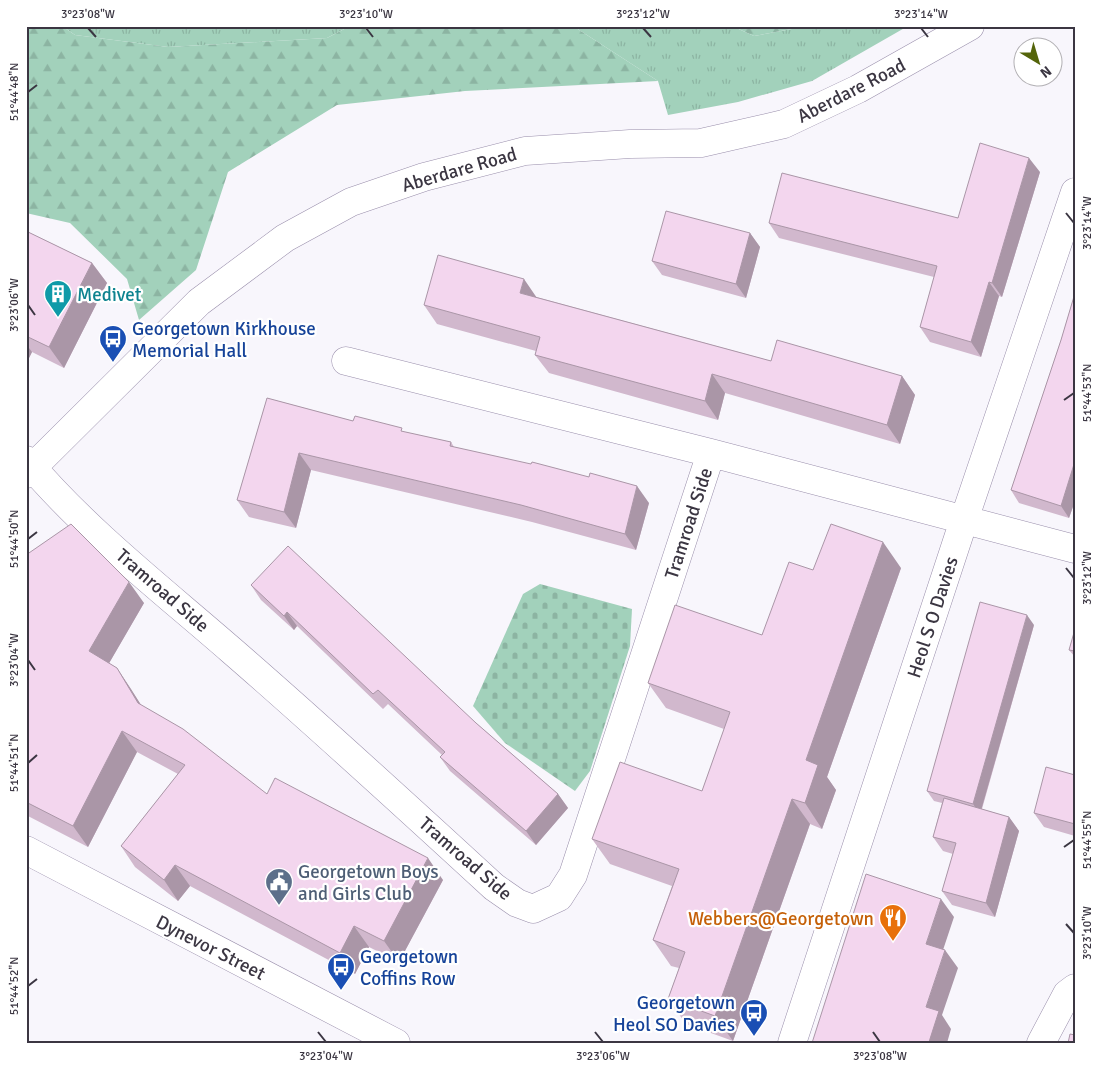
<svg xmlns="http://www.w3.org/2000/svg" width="1101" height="1069" viewBox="0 0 1101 1069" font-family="Signika,sans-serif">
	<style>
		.grass { fill: url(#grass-tufts) }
		.forest { fill: url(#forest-firs) }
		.cemetery { fill: url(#cemetery-stones) }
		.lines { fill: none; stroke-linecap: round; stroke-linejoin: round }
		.minor-casing { stroke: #998eab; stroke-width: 29 }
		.minor { stroke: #fff; stroke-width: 28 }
		.wall { fill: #d1b8cd }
		.shaded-wall { fill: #aa96a7 }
		.building { fill: #f3d6ee; stroke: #aa96a7 }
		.ticks { fill: none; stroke: #3b3642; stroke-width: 2 }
		.labels { text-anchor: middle; stroke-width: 4.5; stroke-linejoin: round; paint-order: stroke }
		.street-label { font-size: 19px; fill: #3b3642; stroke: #fff }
		.culture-label { font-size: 19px; fill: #0d838f; stroke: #fff; text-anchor: start }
		.transit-label { font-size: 19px; fill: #164399; stroke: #fff; text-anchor: start }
		.service-label { font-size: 19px; fill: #4e5e75; stroke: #fff; text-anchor: start }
		.food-label { font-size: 19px; fill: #c56008; stroke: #fff; text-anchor: end }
		.neatline { fill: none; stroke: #3b3642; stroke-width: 2 }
		.ticks-label { font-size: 12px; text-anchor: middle; fill: #3b3642 }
	</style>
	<defs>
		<pattern id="grass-tufts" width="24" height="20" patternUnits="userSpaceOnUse" patternTransform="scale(1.25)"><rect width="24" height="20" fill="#a2d1bb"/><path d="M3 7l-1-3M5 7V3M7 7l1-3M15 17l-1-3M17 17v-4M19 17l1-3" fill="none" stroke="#8cb4a2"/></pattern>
		<pattern id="forest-firs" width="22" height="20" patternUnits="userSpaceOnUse" patternTransform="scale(1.25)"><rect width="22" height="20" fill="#a2d1bb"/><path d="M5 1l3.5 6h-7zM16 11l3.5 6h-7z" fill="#8cb4a2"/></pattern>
		<pattern id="cemetery-stones" width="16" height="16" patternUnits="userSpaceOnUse" patternTransform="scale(1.25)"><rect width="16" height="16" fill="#a2d1bb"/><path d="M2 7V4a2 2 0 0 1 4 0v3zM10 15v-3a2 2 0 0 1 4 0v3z" fill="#8cb4a2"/></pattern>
	</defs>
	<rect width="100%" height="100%" fill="#f8f6fc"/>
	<path class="grass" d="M62,26H350L327,38L168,47L75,35Z
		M573,26H732L754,36L808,26H908L812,81L738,102L668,115L658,81Z"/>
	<path class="forest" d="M26,26H62L75,35L168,47L327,38L350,26H573L658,81L465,91L337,105L228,172L196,270L139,320L127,279L70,223L26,213Z
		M732,26H808L754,36Z"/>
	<path class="cemetery" d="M540,584L632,609L630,646L590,771L575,791L505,743L473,706L523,594Z"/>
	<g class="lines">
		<defs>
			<path id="minor" d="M346,361L711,453L1075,549
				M26,460C86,531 161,589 231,650C320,727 407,807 494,887L517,903L533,909L559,897L573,875L711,453
				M26,474L199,302L285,238L351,202L424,177L525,151L630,144L701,143L784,124L858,89L970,26
				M26,850L396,1043
				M792,1043L964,520L1075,192
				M1041,1043L1067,994L1075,988"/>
		</defs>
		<use href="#minor" class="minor-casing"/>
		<use href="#minor" class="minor"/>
	</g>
	<path class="wall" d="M1040,172L1002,297L999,296L981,357L930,342L920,327L934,277L779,238L769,223L958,218Z
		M26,231L92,263L107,283L64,368L32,352L26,364Z
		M750,233L760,247L746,298L662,275L652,261Z
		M1075,293V501L1069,518L1019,503L1011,490L1061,340Z
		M536,297L771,361L902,376L915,395L900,444L725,393L718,420L549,373L535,355L536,351L437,324L424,305Z
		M267,398L353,421L451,442L454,447L649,503L636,550L532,522L311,470L296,528L249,517L237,500Z
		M26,555L144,603L109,663L117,668L141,705L267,794L443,880L399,962L369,947L355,974L190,886L178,901L135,867L121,846L178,774L137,752L88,847L26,815Z
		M901,568L827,777L836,790L822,829L810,824L733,1041L686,1024L668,999L679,968L671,966L653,940L672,886L610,864L592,839L702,791L724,729L666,708L648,683L762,635L813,570Z
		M251,585L476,723L558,794L568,808L536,845L450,771L440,757L442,755L388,704L383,709L297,626L294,630L261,600Z
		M1034,625L982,809L1009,817L1019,831L995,917L952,905L942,891L953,854L943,851L933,837L942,803L934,801L927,791Z
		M1075,629V657L1069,650Z
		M1075,775V836L1044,827L1034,813Z"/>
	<path class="shaded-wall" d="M1029,158L1040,172L1002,297L992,283Z
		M750,233L760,247L746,298L736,284Z
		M92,263L107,283L64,368L49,347Z
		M524,279L537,298L520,293Z
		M989,282L999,296L981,357L971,342Z
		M26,344L32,352L26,364Z
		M712,374L725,393L718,420L705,401Z
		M902,376L915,395L900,444L887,425Z
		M299,453L311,470L296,528L284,512Z
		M1075,461V501L1069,518L1061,506Z
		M637,486L649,503L636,550L625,534Z
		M883,542L901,568L827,777L836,790L822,829L805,803L806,760Z
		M129,582L144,603L104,672L89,651Z
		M287,612L297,626L294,630L284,616Z
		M1027,615L1034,625L980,814L973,804Z
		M117,668L131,689L153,724L138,703Z
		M122,731L137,752L88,847L73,826Z
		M558,794L568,808L536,845L526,831Z
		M792,799L810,824L733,1041L715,1016Z
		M1009,817L1019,831L995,917L986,903Z
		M428,858L443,880L399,962L384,941Z
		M175,865L190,886L178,901L164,880Z
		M941,899L954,917L939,962L926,944Z
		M354,926L369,947L355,974L340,953Z
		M945,950L958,968L942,1015L951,1029L947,1043H930L926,1007Z"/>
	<path class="building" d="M980,143L1029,158L992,283L989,282L971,342L920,327L937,266L769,223L782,173L958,218Z
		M666,211L750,233L736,284L652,261Z
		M26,231L92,263L49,347L26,336Z
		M438,255L524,279L520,293L771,361L777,340L902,376L887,425L712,374L705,401L535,355L540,337L424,305Z
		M1075,293V461L1061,506L1011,490L1061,340Z
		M267,398L353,421L355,416L402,428L401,431L451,442L450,446L531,464L532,462L589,477L590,473L637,486L625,534L521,505L299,453L284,512L237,500Z
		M71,524L129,582L89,651L117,668L138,703L183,729L267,794L275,778L428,858L384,941L354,926L340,953L175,865L164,880L121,846L185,765L122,731L73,826L26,802V555Z
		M831,524L883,542L806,760L818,765L805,803L792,799L715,1016L668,999L685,952L653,940L679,869L592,839L620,762L702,791L730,712L648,683L675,605L762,635L789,562L813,570Z
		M288,546L476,723L558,794L526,831L440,757L445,752L378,690L373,694L287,612L284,616L251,585Z
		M980,602L1027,615L973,804L927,791Z
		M1075,629V651L1069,650Z
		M1046,767L1075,775V824L1034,813Z
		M944,798L1009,817L986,903L942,891L956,843L933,837Z
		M866,874L941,899L926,944L945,950L926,1007L939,1011L929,1042L932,1043H812Z
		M1070,1034L1075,1035V1043H1068Z"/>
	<path class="ticks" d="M88,28L96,37M366,28L373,37M643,28L651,37M921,28L928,37M28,92L37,85M1066,213L1074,223M28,305L35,315M1064,400L1074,393M28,539L37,532M1066,568L1074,578M28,660L35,670M28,763L37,755M1064,847L1074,840M1066,924L1074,933M28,986L37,979M318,1032L326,1042M595,1032L603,1042M873,1032L880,1042"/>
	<defs>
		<symbol id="building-pin" viewBox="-11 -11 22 30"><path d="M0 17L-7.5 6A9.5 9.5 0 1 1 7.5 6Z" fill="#0f9aa8" stroke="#fff"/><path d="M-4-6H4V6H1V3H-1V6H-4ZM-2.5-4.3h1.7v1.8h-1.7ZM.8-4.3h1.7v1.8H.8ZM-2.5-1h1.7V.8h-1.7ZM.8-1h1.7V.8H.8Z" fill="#fff"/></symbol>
		<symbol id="bus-pin" viewBox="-11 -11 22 30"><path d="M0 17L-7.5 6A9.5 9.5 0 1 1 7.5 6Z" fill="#1a4fb4" stroke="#fff"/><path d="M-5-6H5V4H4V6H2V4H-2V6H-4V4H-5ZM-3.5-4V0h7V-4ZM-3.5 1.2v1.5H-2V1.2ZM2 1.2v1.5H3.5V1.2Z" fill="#fff"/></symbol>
		<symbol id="civic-pin" viewBox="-11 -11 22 30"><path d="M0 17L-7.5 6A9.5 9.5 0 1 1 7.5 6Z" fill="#5c6f8a" stroke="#fff"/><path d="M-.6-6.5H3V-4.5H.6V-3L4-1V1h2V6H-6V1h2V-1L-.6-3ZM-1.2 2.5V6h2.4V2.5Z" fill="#fff"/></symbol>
		<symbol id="restaurant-pin" viewBox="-11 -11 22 30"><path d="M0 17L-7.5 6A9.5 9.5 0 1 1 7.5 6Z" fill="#e8710a" stroke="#fff"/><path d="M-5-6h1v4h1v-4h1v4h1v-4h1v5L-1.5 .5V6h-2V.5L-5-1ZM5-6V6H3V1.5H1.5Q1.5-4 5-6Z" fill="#fff"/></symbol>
	</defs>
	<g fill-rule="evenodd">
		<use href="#building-pin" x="42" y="278" width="32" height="43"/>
		<use href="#bus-pin" x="97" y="323" width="32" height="43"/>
		<use href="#civic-pin" x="263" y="866" width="32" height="43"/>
		<use href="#restaurant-pin" x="877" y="902" width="32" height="43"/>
		<use href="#bus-pin" x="325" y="951" width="32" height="43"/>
		<use href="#bus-pin" x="738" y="997" width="32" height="43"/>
	</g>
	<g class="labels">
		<g class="street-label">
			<text transform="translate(851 90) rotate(-27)" y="7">Aberdare Road</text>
			<text transform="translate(459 169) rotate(-16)" y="7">Aberdare Road</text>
			<text transform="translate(688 523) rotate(-72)" y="7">Tramroad Side</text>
			<text transform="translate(163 590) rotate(41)" y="7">Tramroad Side</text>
			<text transform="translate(932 617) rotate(-72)" y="7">Heol S O Davies</text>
			<text transform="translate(466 858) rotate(41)" y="7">Tramroad Side</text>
			<text transform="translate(211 947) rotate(27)" y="7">Dynevor Street</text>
		</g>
		<g class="culture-label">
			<text x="77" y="301">Medivet</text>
		</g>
		<g class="transit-label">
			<text x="132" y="335">Georgetown Kirkhouse<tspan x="132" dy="22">Memorial Hall</tspan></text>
			<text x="360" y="963">Georgetown<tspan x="360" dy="22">Coffins Row</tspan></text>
			<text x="735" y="1009" text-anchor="end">Georgetown<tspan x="735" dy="22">Heol SO Davies</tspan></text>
		</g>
		<g class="service-label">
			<text x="298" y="878">Georgetown Boys<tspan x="298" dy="22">and Girls Club</tspan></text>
		</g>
		<g class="food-label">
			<text x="874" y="925">Webbers@Georgetown</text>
		</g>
	</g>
	<rect width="1101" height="1069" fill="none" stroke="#ffffff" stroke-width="55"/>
	<g transform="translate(1038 62) rotate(142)"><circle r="24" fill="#ffffff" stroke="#b1afb3"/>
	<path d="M0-4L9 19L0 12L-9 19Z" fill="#54640a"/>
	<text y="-8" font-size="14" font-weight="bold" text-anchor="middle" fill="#3b3642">N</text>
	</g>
	<rect x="28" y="28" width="1046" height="1014" class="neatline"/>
	<g class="ticks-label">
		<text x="88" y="18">3°23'08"W</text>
		<text x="366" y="18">3°23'10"W</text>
		<text x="643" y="18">3°23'12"W</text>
		<text x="921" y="18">3°23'14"W</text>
		<text transform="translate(14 92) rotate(-90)" y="4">51°44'48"N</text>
		<text transform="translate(1087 223) rotate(-90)" y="4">3°23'14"W</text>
		<text transform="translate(14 305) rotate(-90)" y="4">3°23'06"W</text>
		<text transform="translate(1087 393) rotate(-90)" y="4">51°44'53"N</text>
		<text transform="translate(14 539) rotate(-90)" y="4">51°44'50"N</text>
		<text transform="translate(1087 578) rotate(-90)" y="4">3°23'12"W</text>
		<text transform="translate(14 660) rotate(-90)" y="4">3°23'04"W</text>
		<text transform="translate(14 763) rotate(-90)" y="4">51°44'51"N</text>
		<text transform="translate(1087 840) rotate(-90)" y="4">51°44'55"N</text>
		<text transform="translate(1087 933) rotate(-90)" y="4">3°23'10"W</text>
		<text transform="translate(14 986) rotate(-90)" y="4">51°44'52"N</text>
		<text x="326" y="1060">3°23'04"W</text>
		<text x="603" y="1060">3°23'06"W</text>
		<text x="880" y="1060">3°23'08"W</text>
	</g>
</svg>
